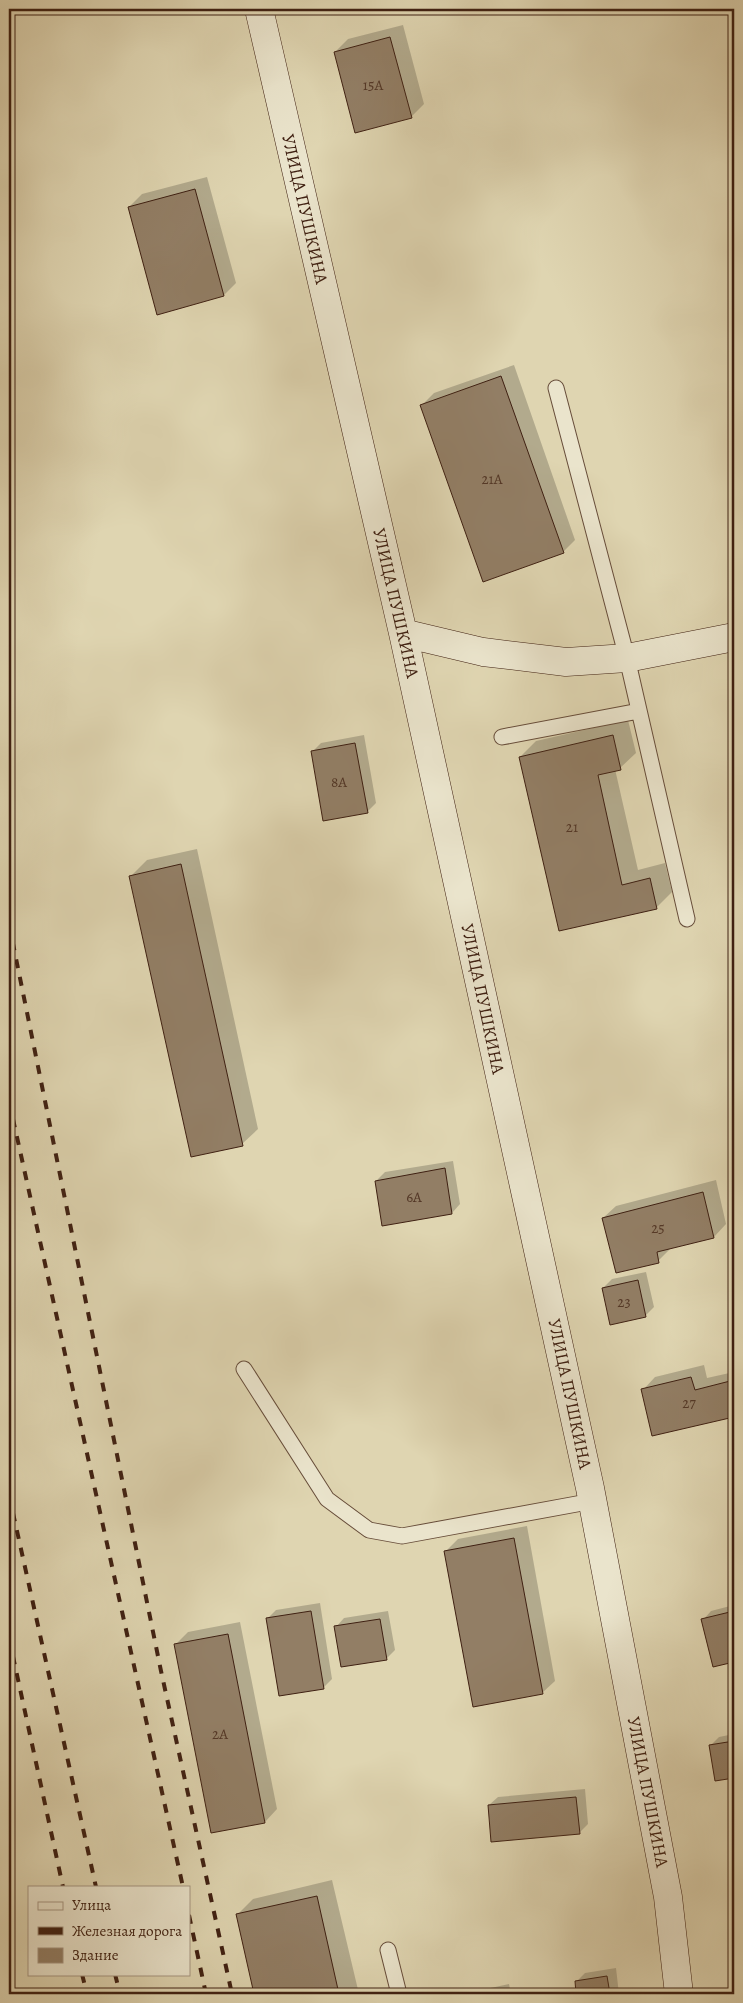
<svg xmlns="http://www.w3.org/2000/svg" width="743" height="2003" viewBox="0 0 743 2003" font-family="Alegreya,serif">
	<style>
		.shadow { fill: #0003 }
		.building { fill: #927e65; stroke: #3f2012 }
		.lines { fill: none; stroke-linecap: round; stroke-linejoin: round }
		.lane-casing { stroke: #674d3a; stroke-width: 17 }
		.secondary-casing { stroke: #3f2012; stroke-width: 29 }
		.lane { stroke: #eae4cc; stroke-width: 15 }
		.secondary { stroke: #eae4cc; stroke-width: 28 }
		.rail { stroke: #3f2012; stroke-width: 4; stroke-dasharray: 9 9; stroke-linecap: butt }
		.labels { text-anchor: middle; stroke-width: 5; stroke-linejoin: round; paint-order: stroke }
		.number-label { font-size: 15px; fill: #543827 }
		.street-label { font-size: 18px; fill: #3f2012; stroke: #eae4cc }
	</style>
	<rect width="100%" height="100%" fill="#dfd5b1"/>
	<filter id="stains"><feTurbulence type="fractalNoise" baseFrequency=".004" numOctaves="4"/><feColorMatrix values="0 0 0 0 .2 0 0 0 0 .09 0 0 0 0 .02 0 0 0 .5 -.17"/></filter>
	<radialGradient id="worn" r=".72"><stop offset=".6" stop-color="#630" stop-opacity="0"/><stop offset="1" stop-color="#630" stop-opacity=".3"/></radialGradient>
	<path class="shadow" d="M403,25L424,104L411,117L335,52L348,39Z
		M207,177L236,283L224,295L129,207L142,194Z
		M514,365L575,540L563,552L422,405L434,393Z
		M628,720L636,753L620,768L615,769L638,870L665,863L672,892L656,908L560,930L520,757L536,741Z
		M364,735L376,803L367,812L312,752L321,743Z
		M197,849L258,1129L242,1144L131,876L147,860Z
		M453,1161L460,1204L452,1213L383,1225L376,1181L385,1172Z
		M716,1180L726,1224L714,1237L671,1248L658,1261L603,1218L616,1206Z
		M646,1272L654,1307L645,1316L603,1288L612,1279Z
		M704,1365L707,1378L734,1372V1415L653,1435L643,1390L655,1377Z
		M527,1526L555,1681L542,1693L446,1551L458,1539Z
		M320,1603L332,1679L323,1688L267,1619L276,1610Z
		M734,1605V1660L714,1665L703,1620L711,1611Z
		M388,1611L395,1650L386,1659L336,1627L344,1618Z
		M240,1622L277,1809L265,1822L175,1645L188,1632Z
		M734,1734V1777L716,1780L711,1745L719,1737Z
		M585,1789L588,1824L579,1833L489,1805L498,1797Z
		M332,1880L359,1994H256L237,1915L253,1899Z
		M616,1968L619,1994H578L576,1982L585,1973Z
		M509,1984L511,1994H463Z"/>
	<path class="building" d="M390,37L412,118L355,133L334,52Z
		M195,189L224,296L157,315L128,207Z
		M501,376L564,553L483,582L420,405Z
		M613,735L621,770L598,775L622,885L650,878L657,909L559,931L519,757Z
		M355,743L368,813L323,821L311,751Z
		M181,864L243,1146L191,1157L129,876Z
		M445,1168L452,1214L382,1226L375,1181Z
		M703,1192L714,1238L657,1252L659,1263L616,1273L602,1218Z
		M638,1280L646,1317L610,1325L602,1288Z
		M691,1377L695,1390L734,1380V1417L652,1436L641,1389Z
		M514,1538L543,1694L473,1707L444,1551Z
		M311,1611L324,1689L279,1696L266,1618Z
		M734,1611V1662L713,1667L701,1619Z
		M380,1619L387,1660L341,1667L334,1626Z
		M228,1634L265,1823L211,1833L174,1644Z
		M734,1741V1778L715,1781L709,1745Z
		M576,1797L580,1834L491,1842L488,1805Z
		M317,1896L339,1994H254L236,1914Z
		M607,1976L610,1994H576L575,1981Z"/>
	<g class="lines">
		<defs>
			<path id="lane" d="M556,388L627,658L687,919
				M502,737L639,711
				M244,1369L327,1499L369,1530L402,1536L593,1501
				M388,1950L399,1994"/>
			<path id="secondary" d="M259,9L403,633L590,1488L668,1897L679,1994
				M403,633L483,652L566,662L627,658L734,637"/>
		</defs>
		<use href="#lane" class="lane-casing"/>
		<use href="#secondary" class="secondary-casing"/>
		<use href="#lane" class="lane"/>
		<use href="#secondary" class="secondary"/>
		<path class="rail" d="M9,924L161,1671L232,1994
			M9,1101L183,1887
			M9,1495L96,1887
			M9,1638L63,1887
			M189,1915L206,1994
			M82,1974L87,1994
			M115,1974L120,1994"/>
	</g>
	<g class="labels">
		<g class="number-label">
			<text x="373" y="90">15А</text>
			<text x="492" y="484">21А</text>
			<text x="339" y="787">8А</text>
			<text x="572" y="832">21</text>
			<text x="414" y="1202">6А</text>
			<text x="658" y="1233">25</text>
			<text x="624" y="1307">23</text>
			<text x="689" y="1408">27</text>
			<text x="220" y="1739">2А</text>
		</g>
		<g class="street-label">
			<text transform="translate(305 209) rotate(77)" y="6">УЛИЦА ПУШКИНА</text>
			<text transform="translate(396 603) rotate(77)" y="6">УЛИЦА ПУШКИНА</text>
			<text transform="translate(483 999) rotate(78)" y="6">УЛИЦА ПУШКИНА</text>
			<text transform="translate(570 1394) rotate(78)" y="6">УЛИЦА ПУШКИНА</text>
			<text transform="translate(648 1792) rotate(79)" y="6">УЛИЦА ПУШКИНА</text>
		</g>
	</g>
	<rect width="743" height="2003" fill="none" stroke="#dfd5b1" stroke-width="30"/>
	<rect x="10" y="10" width="723" height="1983" fill="none" stroke="#3f2012" stroke-width="2.5"/>
	<rect x="15" y="15" width="713" height="1973" fill="none" stroke="#3f2012"/>
	<rect x="28" y="1886" width="162" height="90" fill="#eae4cc" stroke="#a69682"/>
	<rect x="38" y="1902" width="25" height="8" fill="#eae4cc" stroke="#a69682"/>
	<text x="72" y="1910" font-size="15" fill="#3f2012">Улица</text>
	<rect x="38" y="1927" width="25" height="8" fill="#3f2012" stroke="#a69682"/>
	<text x="72" y="1936" font-size="15" fill="#3f2012">Железная дорога</text>
	<rect x="38" y="1948" width="25" height="15" fill="#927e65" stroke="#a69682"/>
	<text x="72" y="1960" font-size="15" fill="#3f2012">Здание</text>
	<rect width="100%" height="100%" filter="url(#stains)"/>
	<rect width="100%" height="100%" fill="url(#worn)"/>
</svg>
